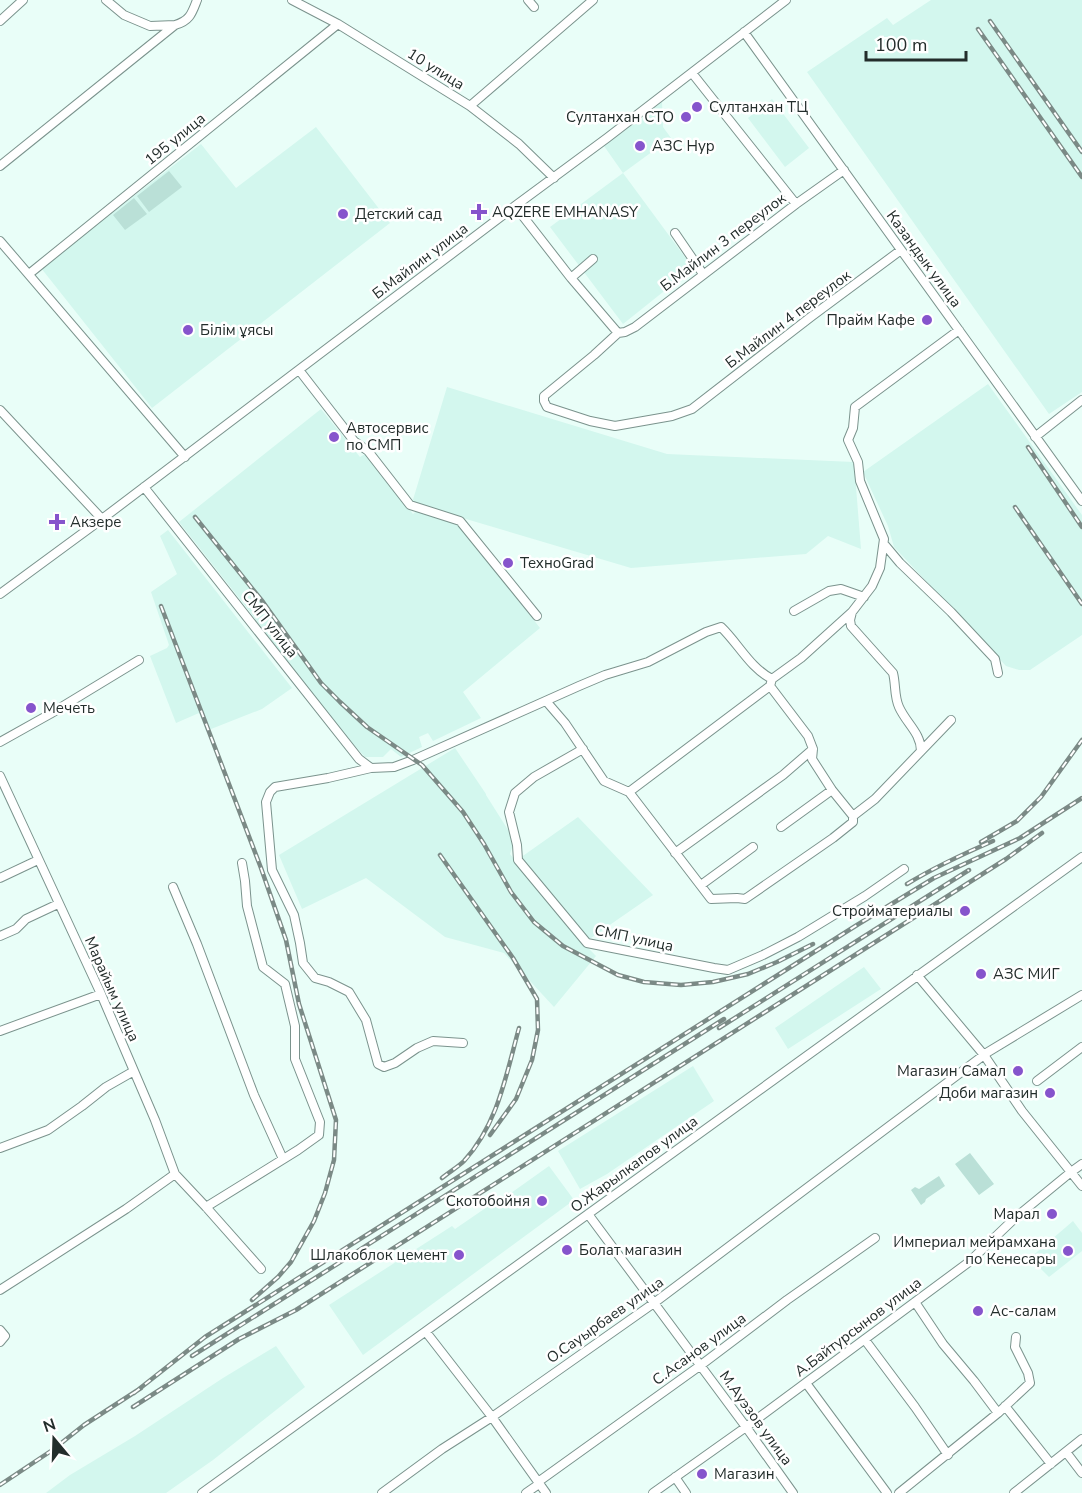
<svg xmlns="http://www.w3.org/2000/svg" width="1082" height="1493" viewBox="0 0 1082 1493" font-family="'Nunito Sans',sans-serif">
	<style>
		.built { fill: #d3f7ee }
		.green { fill: #bae0d7 }
		.lines { fill: none; stroke-linecap: round; stroke-linejoin: round }
		.minor-casing { stroke: #7b938d; stroke-width: 10 }
		.minor { stroke: #fff; stroke-width: 8 }
		.rail-casing { stroke: #7b8a86; stroke-width: 4.5 }
		.rail { stroke: #fff; stroke-width: 2; stroke-dasharray: 7; stroke-linecap: butt }
		.poi-dot { fill: #8654cc; stroke: #fff; stroke-width: 2 }
		.labels { text-anchor: middle; stroke-width: 5; stroke-linejoin: round; paint-order: stroke }
		.street-label { font-size: 15px; fill: #232d2b; stroke: #fff }
		.poi-label { font-size: 15px; fill: #232d2b; stroke: #fff; text-anchor: start }
	</style>
	<rect width="100%" height="100%" fill="#e9fef8"/>
	<path class="built" d="M931,0H1082V392L1049,414L807,72L887,18L893,25Z
		M772,99L809,148L785,167L748,118Z
		M662,102L663,127L671,138L623,173L693,268L623,324L550,227L623,173L604,146Z
		M316,127L390,223L152,408L41,268L201,144L236,188Z
		M988,384L1082,515V635L1030,670H1019L1006,666L894,547L888,526L863,472Z
		M447,387L667,454L854,462L861,549L828,536L806,554L631,568L412,503Z
		M321,409L360,457L365,454L413,514L418,510L458,524L540,628L463,692L481,718L433,741L428,733L419,737L422,747L401,757L391,749L383,757H365L338,727L250,612L179,522Z
		M168,530L292,688L262,709L206,731L199,713L176,723L150,656L167,648L169,645L151,592L177,574L160,536Z
		M455,748L486,794V795L510,833L514,841L510,854L565,924L596,956L554,1007L504,953L445,937L366,878L302,909L279,855Z
		M578,817L653,895L588,940L520,858Z
		M864,967L881,989L788,1049L775,1028Z
		M693,1066L714,1101L607,1174L580,1189L558,1151Z
		M549,1166L574,1200L363,1355L329,1305L452,1226L455,1229L509,1192L511,1193Z
		M1073,1221L1082,1233V1251L1049,1277L1030,1258Z
		M276,1346L305,1387L213,1460L166,1493H46L70,1475L135,1436L223,1378Z"/>
	<path class="green" d="M169,171L182,187L149,212L137,196Z
		M134,198L147,214L125,230L113,215Z
		M970,1153L994,1184L979,1195L955,1164Z
		M939,1176L945,1186L926,1199L925,1202L921,1205L911,1190L915,1187L919,1189Z"/>
	<g class="lines">
		<defs>
			<path id="minor" d="M106,0L124,15L150,26L175,25
				M292,0L338,24L470,106L519,144L554,178
				M528,0L534,7
				M0,21L23,0
				M744,32L1082,501
				M692,73L796,204
				M470,106L593,0
				M0,166L175,25C190,21 192,13 197,0
				M844,170L796,204L635,327L625,332L618,333L594,355L544,396V401L547,407L590,421L615,426L672,416L692,409L812,316L901,250
				M515,206L571,278L618,333
				M675,233L703,274
				M0,241L185,457
				M29,274L338,24
				M571,278L593,259
				M299,370L354,441L368,451L410,505L460,521L537,616
				M0,410L102,519
				M1035,437L1082,400
				M144,487L359,759L371,768L394,767L413,760L579,686L605,675L648,662L706,632L721,627C738,643 750,668 772,679
				M884,544L900,563L951,612L995,659L998,673
				M0,594L102,519L515,206L607,138L786,0
				M794,611L829,591L841,589L864,597
				M852,612L850,620L851,626L893,673C896,685 894,696 899,707C906,723 921,733 921,751
				M546,701L565,723L604,781L629,792L711,899L737,898L745,899L833,838L853,822V816L832,790L812,759L813,749L808,736L770,686
				M0,742L50,714L139,660
				M583,749L534,777L515,793L509,812L517,845L518,860L587,943L714,968L728,970L763,955L798,937L865,896L904,869
				M371,768L328,778L275,787L270,792L266,802L272,870L294,915L300,943L303,963L315,978L329,982L349,992L366,1020L378,1064L384,1067L395,1063L417,1048L433,1041L463,1043
				M0,776L101,994L155,1120L175,1174L206,1207L261,1269
				M629,792L770,686L772,679L801,658L852,612L872,586L880,568L884,539L860,481L858,462L848,440L853,428L855,407L959,330
				M853,816L875,799L951,720
				M781,827L832,790
				M675,853L783,775L813,749
				M0,878L38,860
				M701,885L753,847
				M173,887L197,944L254,1095L283,1159
				M0,936L16,929L26,919L58,904
				M917,975L984,1055L1022,1111L1082,1186
				M0,1031L101,994
				M1037,1081L1082,1047
				M0,1148L48,1130L82,1106L106,1087L134,1071
				M206,1207L298,1150L319,1135L320,1122L295,1059V1026L285,984L263,967L247,906L245,881L242,863
				M588,1214L746,1427L793,1493
				M0,1290L126,1209L175,1174
				M915,1302L943,1344L974,1381L998,1413
				M0,1330L5,1336L0,1342
				M426,1332L492,1417L546,1493
				M865,1340L915,1407L948,1455
				M806,1383L887,1493
				M1005,1406L1051,1464
				M1066,1452L1082,1473
				M675,1477L686,1493
				M538,1482L701,1365L787,1300L875,1238
				M202,1493L1082,857
				M382,1493L442,1449L492,1417L654,1303L988,1052L1082,995
				M526,1493L539,1484
				M653,1493L746,1427L969,1262L1015,1218L1071,1172L1082,1164
				M899,1493L998,1413L1030,1383L1028,1373L1015,1347L1016,1337
				M1014,1493L1082,1439"/>
		</defs>
		<use href="#minor" class="minor-casing"/>
		<use href="#minor" class="minor"/>
		<defs>
			<path id="rail" d="M990,21L1082,152
				M978,29L1082,177
				M1028,447L1082,527
				M1015,507L1082,604
				M195,517L263,602L321,683L340,702L367,727L422,765L463,812L484,844L511,892L534,922L563,946L618,975L644,982L681,985L713,982L748,974L777,962L813,944
				M161,606L261,868L286,940L299,1004L336,1120L334,1160L325,1193L314,1221L291,1262L278,1277L252,1300
				M981,842L1017,821L1041,797L1082,740
				M440,855L513,958L537,999L538,1030L532,1060L516,1099L490,1135
				M907,884C935,867 963,854 993,841
				M719,1028L969,870
				M442,1178C449,1172 458,1167 464,1161C498,1124 506,1075 519,1028
				M192,1356L724,1019
				M134,1393L205,1337L857,925L934,878L1020,838L1082,798
				M133,1407L239,1339L296,1310L1006,859L1042,833
				M50,1452L84,1425L141,1388
				M0,1485L57,1447"/>
		</defs>
		<use href="#rail" class="rail-casing"/>
		<use href="#rail" class="rail"/>
	</g>
	<g class="poi-dot">
		<circle cx="697" cy="107" r="6"/>
		<circle cx="686" cy="117" r="6"/>
		<circle cx="640" cy="146" r="6"/>
		<path d="M476 203h6v6h6v6h-6v6h-6v-6h-6v-6h6z"/>
		<circle cx="343" cy="214" r="6"/>
		<circle cx="927" cy="320" r="6"/>
		<circle cx="188" cy="330" r="6"/>
		<circle cx="334" cy="437" r="6"/>
		<path d="M54 513h6v6h6v6h-6v6h-6v-6h-6v-6h6z"/>
		<circle cx="508" cy="563" r="6"/>
		<circle cx="31" cy="708" r="6"/>
		<circle cx="965" cy="911" r="6"/>
		<circle cx="981" cy="974" r="6"/>
		<circle cx="1018" cy="1071" r="6"/>
		<circle cx="1050" cy="1093" r="6"/>
		<circle cx="542" cy="1201" r="6"/>
		<circle cx="1052" cy="1214" r="6"/>
		<circle cx="567" cy="1250" r="6"/>
		<circle cx="1068" cy="1251" r="6"/>
		<circle cx="459" cy="1255" r="6"/>
		<circle cx="978" cy="1311" r="6"/>
		<circle cx="702" cy="1474" r="6"/>
	</g>
	<g class="labels">
		<g class="street-label">
			<text transform="translate(436 69) rotate(32)" y="5">10 улица</text>
			<text transform="translate(175 139) rotate(-39)" y="5">195 улица</text>
			<text transform="translate(723 242) rotate(-37)" y="5">Б.Майлин 3 переулок</text>
			<text transform="translate(924 259) rotate(54)" y="5">Казандык улица</text>
			<text transform="translate(420 261) rotate(-37)" y="5">Б.Майлин улица</text>
			<text transform="translate(788 319) rotate(-37)" y="5">Б.Майлин 4 переулок</text>
			<text transform="translate(270 624) rotate(52)" y="5">СМП улица</text>
			<text transform="translate(634 938) rotate(12)" y="5">СМП улица</text>
			<text transform="translate(112 989) rotate(66)" y="5">Марайым улица</text>
			<text transform="translate(634 1164) rotate(-36)" y="5">О.Жарылкапов улица</text>
			<text transform="translate(605 1320) rotate(-35)" y="5">О.Сауырбаев улица</text>
			<text transform="translate(858 1327) rotate(-37)" y="5">А.Байтурсынов улица</text>
			<text transform="translate(699 1349) rotate(-36)" y="5">С.Асанов улица</text>
			<text transform="translate(756 1418) rotate(54)" y="5">М.Ауэзов улица</text>
		</g>
		<g class="poi-label">
			<text x="709" y="112">Султанхан ТЦ</text>
			<text x="674" y="122" text-anchor="end">Султанхан СТО</text>
			<text x="652" y="151">АЗС Нур</text>
			<text x="492" y="217">AQZERE EMHANASY</text>
			<text x="355" y="219">Детский сад</text>
			<text x="915" y="325" text-anchor="end">Прайм Кафе</text>
			<text x="200" y="335">Білім ұясы</text>
			<text x="346" y="433">Автосервис<tspan x="346" dy="17">по СМП</tspan></text>
			<text x="70" y="527">Акзере</text>
			<text x="520" y="568">ТехноGrad</text>
			<text x="43" y="713">Мечеть</text>
			<text x="953" y="916" text-anchor="end">Стройматериалы</text>
			<text x="993" y="979">АЗС МИГ</text>
			<text x="1006" y="1076" text-anchor="end">Магазин Самал</text>
			<text x="1038" y="1098" text-anchor="end">Доби магазин</text>
			<text x="530" y="1206" text-anchor="end">Скотобойня</text>
			<text x="1040" y="1219" text-anchor="end">Марал</text>
			<text x="1056" y="1247" text-anchor="end">Империал мейрамхана<tspan x="1056" dy="17">по Кенесары</tspan></text>
			<text x="579" y="1255">Болат магазин</text>
			<text x="447" y="1260" text-anchor="end">Шлакоблок цемент</text>
			<text x="990" y="1316">Ас-салам</text>
			<text x="714" y="1479">Магазин</text>
		</g>
	</g>
	<g transform="translate(54 1439) rotate(341)" stroke="#ffffff" stroke-width="4.5" paint-order="stroke">
	<path d="M0-4.5L10 22L0 15L-10 22Z" fill="#232d2b"/>
	<text y="-9" font-size="16" font-weight="bold" text-anchor="middle" fill="#232d2b">N</text>
	</g>
	<path d="M866 51v9h100v-9" fill="none" stroke="#232d2b" stroke-width="3"/>
	<text x="875" y="51" font-size="18" fill="#232d2b" stroke="#ffffff" stroke-width="4.5" paint-order="stroke">100 m</text>
</svg>
